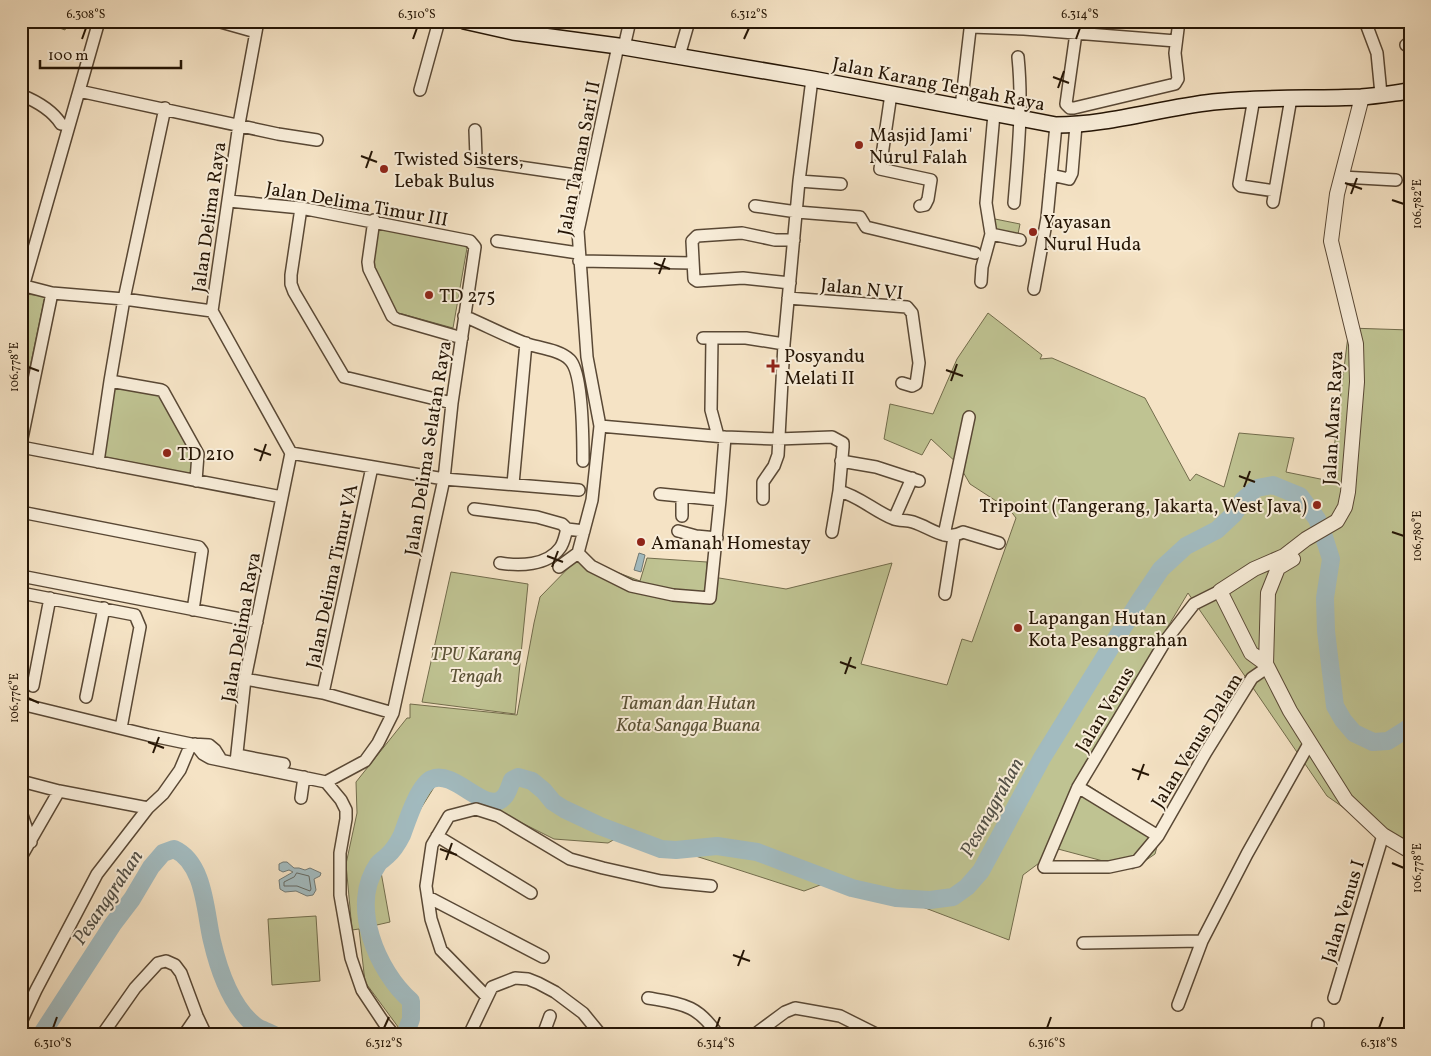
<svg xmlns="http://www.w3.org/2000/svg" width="1431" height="1056" viewBox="0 0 1431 1056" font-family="Vollkorn,serif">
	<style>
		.green { fill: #bfc392; stroke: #726c4c }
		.water { fill: #a2bbc0; stroke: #707975 }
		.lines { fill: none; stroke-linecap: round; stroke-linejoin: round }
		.shore { stroke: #646862; stroke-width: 1 }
		.river { stroke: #a2bbc0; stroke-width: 18 }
		.minor-casing { stroke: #594835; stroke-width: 14 }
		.tertiary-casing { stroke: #594835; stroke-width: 16 }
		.secondary-casing { stroke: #251505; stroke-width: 18 }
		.minor { stroke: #f8edd9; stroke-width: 11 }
		.tertiary { stroke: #f8edd9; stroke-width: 14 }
		.secondary { stroke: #f8edd9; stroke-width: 15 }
		.ticks { fill: none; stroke: #251505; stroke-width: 2 }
		.poi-dot { fill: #8f2418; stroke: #f8edd9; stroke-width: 2 }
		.labels { text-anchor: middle; stroke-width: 4; stroke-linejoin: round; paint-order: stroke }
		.street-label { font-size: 19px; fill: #251505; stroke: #f8edd9 }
		.poi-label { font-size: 19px; fill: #251505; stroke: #f8edd9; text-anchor: start }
		.park-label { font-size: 19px; font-style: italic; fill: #5b5236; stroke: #f8edd9 }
		.water-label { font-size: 20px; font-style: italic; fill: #514f46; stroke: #f8edd9 }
		.neatline { fill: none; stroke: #251505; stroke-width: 2 }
		.ticks-label { font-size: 12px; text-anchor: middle; fill: #251505 }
	</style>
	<rect width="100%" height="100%" fill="#f5e3c5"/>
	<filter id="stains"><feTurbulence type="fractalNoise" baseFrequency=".004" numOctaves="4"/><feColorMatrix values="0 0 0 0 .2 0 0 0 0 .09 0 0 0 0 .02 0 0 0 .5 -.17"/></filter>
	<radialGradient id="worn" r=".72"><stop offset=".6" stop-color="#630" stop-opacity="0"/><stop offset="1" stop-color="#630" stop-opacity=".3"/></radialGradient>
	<path class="green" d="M46,21H68L65,30L46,23Z
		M995,219L1020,224L1017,239L992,234Z
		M379,228L461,243L467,248L453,328L395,312L372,261Z
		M24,294L45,296L21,410V306Z
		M988,313L1042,355L1040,359L1052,358L1145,398L1190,481L1196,474L1224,487L1239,433L1294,438L1286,472L1330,481L1349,328L1410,330V848L1384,836L1327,796L1188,593L1077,778L1161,832L1155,854L1133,869L1058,849L1023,875L1009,940L899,898L852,888L831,881L804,891L677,850L661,849L622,835L608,843L554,839L438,781L381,872L390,922L368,927C374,954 391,983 411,1001V1019L404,1035L365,982L359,929L352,930L346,864L357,813L356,782L407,718H410V704L517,715L534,623L540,597L584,552L603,567L640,581L647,558L707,562V576L786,589L892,563L861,664L947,685L962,639L972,642L1016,518L1010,510L970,484L959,465L931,439L922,455L884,439L890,404L933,414L957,359Z
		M106,380L160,386L192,454V474L95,455Z
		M451,572L528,584L515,714L422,702Z
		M316,916L320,981L272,985L268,919Z"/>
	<path class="water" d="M639,553L645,555L641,572L634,570Z
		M283,862H287L294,868H299L305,870L310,868L321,873L320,876L314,879L316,890L313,895L307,896L296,891L285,892L280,889L279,880L293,872L289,870L283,872L279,870V864Z"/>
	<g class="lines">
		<path class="shore" d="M297,873L309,876L311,889L310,891L297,886H284V882L294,877Z"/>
		<path class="river" d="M41,1035L113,924L132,899L151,867L163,853L174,849C205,863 205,912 212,941C219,971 231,1008 257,1027C262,1030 269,1032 274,1035
			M405,1035L411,1019V1001C377,971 349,905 378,864C380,861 384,859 387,856C394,850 398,843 402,835C407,821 419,784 432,779C455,769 487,817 504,797C508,793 510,785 512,780L518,777L532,781L544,791L553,802L564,809L600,826L661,849L676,850L717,846L757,852L852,888L896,898L930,900L953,897L967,887L981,871L1042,758L1140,600L1161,569L1186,546L1217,530L1234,514L1243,500L1257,488L1273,485L1300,496L1317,519L1324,537L1331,559L1325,598L1326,631L1335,706L1343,720L1354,733L1373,742L1388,741L1410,727"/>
		<defs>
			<path id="minor" d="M217,21L256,32
				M1365,21L1377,53L1381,94
				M971,27L1024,29L1176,41
				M1076,33L1066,104L1070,108H1074L1175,84L1178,79L1175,53L1179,21
				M1406,45L1410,42
				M624,47L630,21
				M679,56L689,21
				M420,90L439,21
				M79,91L278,134L317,140
				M891,94L880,169L931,180L928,199L925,205L920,206
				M21,95C36,101 52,110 61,124
				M1254,98L1239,184L1241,186L1275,191
				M961,107L971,21
				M475,130L476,157L479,161L589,177
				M1051,175L1069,179L1072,173L1076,125
				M1342,177L1396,180
				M799,181L841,184
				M1273,202L1291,98
				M1014,203C1018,154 1023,106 1018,57
				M755,206L797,212L860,217L866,227L975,253
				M301,208L291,275V284L294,292L344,377L452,403
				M374,220L368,262L369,269L392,316L396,319L462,338
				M991,234L1020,240
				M497,241L578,253
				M579,261L693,263
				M981,282L982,267L991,234L986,203L994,114
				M790,283L743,278L697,281L694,279L692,241L697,236L742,233L775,240H794
				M21,285L52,293L124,299L212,311
				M1034,289L1047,218L1056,125
				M21,294L99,21
				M788,298L907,307L912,313L919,363L916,384L912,386L902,383
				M464,316C485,325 506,336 527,344C540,348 560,350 570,360C583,373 583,441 583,461
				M703,338H746L784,344
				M712,338L711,410L718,436
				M110,381L161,390L163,391L198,454L196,481
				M600,426L725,437L778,439L832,437L843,443V447L839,491L832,532
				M21,443L52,293
				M21,447L282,497
				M291,453L444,479L579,490
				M841,461L876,467L919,481
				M98,462L110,381L124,299L165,108
				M513,484L526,343
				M839,491C859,496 874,511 894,519C900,521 907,520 913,522C932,528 944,542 963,532L999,543
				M660,494L720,500
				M763,499V482L774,466L778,455L784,344L799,181L812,79
				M474,509L537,517L562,524L567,529L584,531
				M21,512L199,547L202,551L193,610
				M682,516V497
				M894,519L912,478
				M678,531L696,536L717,538
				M944,535L969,417
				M578,553L591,566L631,586L673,595L710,598L720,500L725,437
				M500,563C519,566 547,566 560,548C564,543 565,535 567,529
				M559,567L578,553L592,500L600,426L587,357L578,231L618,46
				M21,576L257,622
				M1220,591L1194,604L1166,640L1078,787L1044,867H1109L1137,861L1158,836L1206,752L1252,678L1268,667
				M21,593L135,615L140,627L121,728
				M945,594L954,537
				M245,679L323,693L393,713
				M33,686L50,598
				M323,693L372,467
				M86,697L104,608
				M21,704L148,735L191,744L209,745L215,750L220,758
				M195,744L203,754L210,758L326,782L365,761L378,743L393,713L444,479L452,403L475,247L470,241L301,208L229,201
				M237,755L284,764
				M236,762L245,679L291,453L212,311L239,124L258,21
				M21,781L59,791L148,808
				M326,782L341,800L346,810V819L340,853V895L351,958L362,990L384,1023L394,1035
				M1078,787L1158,836
				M301,798L304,777
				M21,812L31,842
				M437,836L531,893
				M21,857L59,791
				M428,897L543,957
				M1083,943L1202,941
				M487,997L441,950L431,919L426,886L432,845L449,816L476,809L498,816L570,859L603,868L661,881L711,886
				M648,998C682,1004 697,1004 718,1035
				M1334,998L1383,835
				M1178,1005L1202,941L1247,854L1310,742
				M21,1022L36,990L97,874L148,808L163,794L180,770L191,744
				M102,1035L135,988L158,963L166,961L175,965L181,973L197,1016L206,1035
				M184,1035L197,1016
				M469,1035L492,987L515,978L528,979L538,983L555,992L583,1013L601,1035
				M543,1035L550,1016
				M721,1035H732
				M757,1035L758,1032L785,1012L795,1008L840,1016L878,1035
				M1317,1035L1318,1024"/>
			<path id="tertiary" d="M1293,559L1278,568L1268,593L1266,664L1290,711L1346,800L1383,835L1410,851
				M1266,664L1251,653L1220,591L1254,569L1284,556L1306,539L1337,521L1345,507L1348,492L1357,382L1356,344L1331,241L1337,194L1362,97"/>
			<path id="secondary" d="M464,21L513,32L618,46L812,79L1056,125C1108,125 1160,108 1213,102C1262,97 1311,99 1361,97C1377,96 1394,93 1410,91"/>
		</defs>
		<use href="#minor" class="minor-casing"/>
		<use href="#tertiary" class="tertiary-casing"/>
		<use href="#secondary" class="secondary-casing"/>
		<use href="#minor" class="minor"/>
		<use href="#tertiary" class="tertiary"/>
		<use href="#secondary" class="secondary"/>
	</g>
	<path class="ticks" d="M82,39L86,28M413,39L417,28M744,39L749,28M1076,39L1080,28M1053,77L1069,83M1058,88L1064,71M361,156L377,162M366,168L372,151M1345,183L1362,189M1351,194L1357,178M1392,200L1404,204M654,263L670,269M659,274L665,258M28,367L39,371M946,370L963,376M951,381L957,364M254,449L271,455M260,461L266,444M1239,476L1255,482M1244,487L1250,471M1392,532L1404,536M547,556L563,562M552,567L558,551M840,662L856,668M845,674L851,657M28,698L39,703M148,742L164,748M153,753L159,737M1132,769L1149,775M1138,780L1144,764M440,849L457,855M446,860L452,843M1392,863L1404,868M733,955L750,961M738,966L744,950M53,1028L57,1017M384,1028L389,1017M716,1028L720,1017M1047,1028L1051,1017M1379,1028L1383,1017"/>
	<g class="poi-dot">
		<circle cx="859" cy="145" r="5"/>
		<circle cx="384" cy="169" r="5"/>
		<circle cx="1033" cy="232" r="5"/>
		<circle cx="429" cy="295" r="5"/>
		<path d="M770.5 358.5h5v5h5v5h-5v5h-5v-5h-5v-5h5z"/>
		<circle cx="167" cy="453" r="5"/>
		<circle cx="1317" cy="505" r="5"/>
		<circle cx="641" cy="542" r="5"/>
		<circle cx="1018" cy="628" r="5"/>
	</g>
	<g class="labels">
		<g class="street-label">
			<text transform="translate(939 83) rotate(11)" y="7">Jalan Karang Tengah Raya</text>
			<text transform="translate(578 158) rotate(-79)" y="7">Jalan Taman Sari II</text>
			<text transform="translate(357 203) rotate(10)" y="7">Jalan Delima Timur III</text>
			<text transform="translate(208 217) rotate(-82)" y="7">Jalan Delima Raya</text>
			<text transform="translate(862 288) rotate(6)" y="7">Jalan N VI</text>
			<text transform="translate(1332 418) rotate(-87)" y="7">Jalan Mars Raya</text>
			<text transform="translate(427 448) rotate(-81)" y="7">Jalan Delima Selatan Raya</text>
			<text transform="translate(331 576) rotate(-78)" y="7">Jalan Delima Timur VA</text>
			<text transform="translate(240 627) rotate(-80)" y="7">Jalan Delima Raya</text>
			<text transform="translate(1104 709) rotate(-59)" y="7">Jalan Venus</text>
			<text transform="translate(1196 740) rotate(-58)" y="7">Jalan Venus Dalam</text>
			<text transform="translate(1342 911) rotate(-73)" y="7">Jalan Venus I</text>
		</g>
		<g class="poi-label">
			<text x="869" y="141">Masjid Jami'<tspan x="869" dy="22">Nurul Falah</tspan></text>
			<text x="394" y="165">Twisted Sisters,<tspan x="394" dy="22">Lebak Bulus</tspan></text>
			<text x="1043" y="228">Yayasan<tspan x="1043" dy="22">Nurul Huda</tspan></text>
			<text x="439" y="302">TD 275</text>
			<text x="784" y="362">Posyandu<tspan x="784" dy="22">Melati II</tspan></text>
			<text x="177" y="460">TD 210</text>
			<text x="1307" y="512" text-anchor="end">Tripoint (Tangerang, Jakarta, West Java)</text>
			<text x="651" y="549">Amanah Homestay</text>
			<text x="1028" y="624">Lapangan Hutan<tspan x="1028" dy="22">Kota Pesanggrahan</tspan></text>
		</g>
		<g class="park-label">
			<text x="476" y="660">TPU Karang<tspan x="476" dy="22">Tengah</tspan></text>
			<text x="688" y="709">Taman dan Hutan<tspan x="688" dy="22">Kota Sangga Buana</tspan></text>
		</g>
		<g class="water-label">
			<text transform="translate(991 807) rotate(-61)" y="7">Pesanggrahan</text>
			<text transform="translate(107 897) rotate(-56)" y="7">Pesanggrahan</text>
		</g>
	</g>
	<rect width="1431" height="1056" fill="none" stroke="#f5e3c5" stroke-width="55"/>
	<path d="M40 60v8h141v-8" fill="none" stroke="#251505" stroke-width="2.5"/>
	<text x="48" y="60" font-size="15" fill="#251505" stroke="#f8edd9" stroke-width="4" paint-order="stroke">100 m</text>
	<rect x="28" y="28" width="1376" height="1000" class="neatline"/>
	<g class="ticks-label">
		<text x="86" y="18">6.308°S</text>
		<text x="417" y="18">6.310°S</text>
		<text x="749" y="18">6.312°S</text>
		<text x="1080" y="18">6.314°S</text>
		<text transform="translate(1417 204) rotate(-90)" y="4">106.782°E</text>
		<text transform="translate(14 367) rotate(-90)" y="4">106.778°E</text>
		<text transform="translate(1417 536) rotate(-90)" y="4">106.780°E</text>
		<text transform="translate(14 698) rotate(-90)" y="4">106.776°E</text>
		<text transform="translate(1417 868) rotate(-90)" y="4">106.778°E</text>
		<text x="53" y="1047">6.310°S</text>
		<text x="384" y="1047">6.312°S</text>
		<text x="716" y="1047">6.314°S</text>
		<text x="1047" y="1047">6.316°S</text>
		<text x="1379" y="1047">6.318°S</text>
	</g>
	<rect width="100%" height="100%" filter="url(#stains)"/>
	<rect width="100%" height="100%" fill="url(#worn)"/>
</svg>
